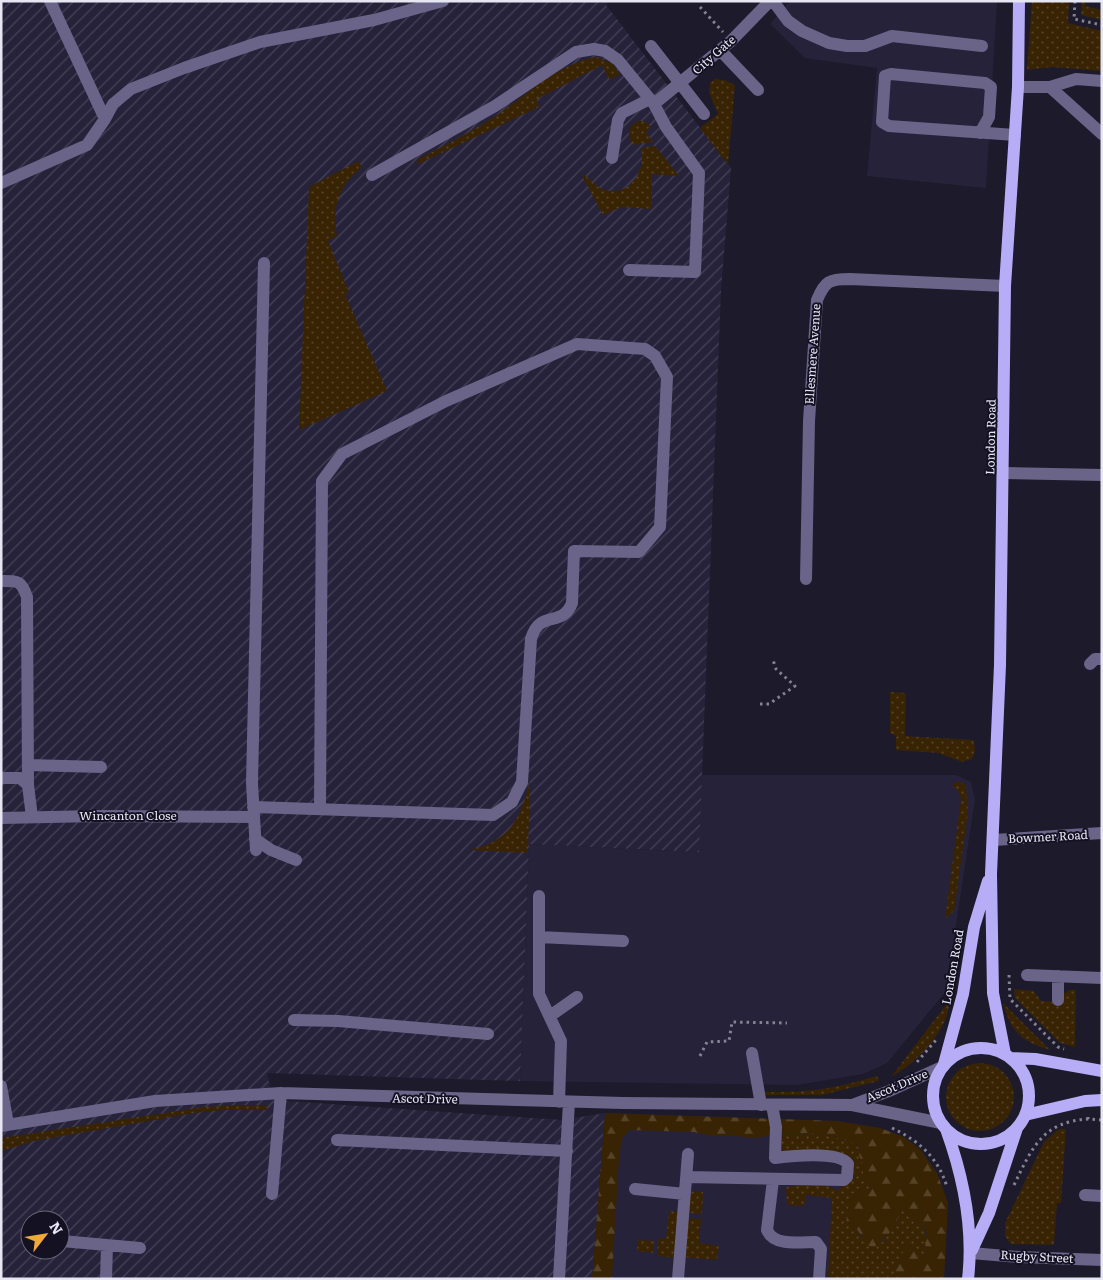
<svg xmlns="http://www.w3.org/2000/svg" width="1103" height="1280" viewBox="0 0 1103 1280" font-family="Literata,serif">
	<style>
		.built { fill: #26223a }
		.industrial { fill: url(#industrial-furrows); fill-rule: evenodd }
		.grass { fill: url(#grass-dots) }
		.forest { fill: url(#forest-firs) }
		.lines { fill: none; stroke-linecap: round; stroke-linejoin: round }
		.path { stroke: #858393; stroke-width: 3; stroke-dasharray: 2.5 4; stroke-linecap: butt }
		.minor { stroke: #696488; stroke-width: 12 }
		.major { stroke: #b7adf7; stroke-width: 12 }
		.labels { text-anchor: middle; stroke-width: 4; stroke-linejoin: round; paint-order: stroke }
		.street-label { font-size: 12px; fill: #e7e6f3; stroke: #141123 }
	</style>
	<defs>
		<pattern id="industrial-furrows" width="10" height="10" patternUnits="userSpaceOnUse" patternTransform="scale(1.25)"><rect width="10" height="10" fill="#26223a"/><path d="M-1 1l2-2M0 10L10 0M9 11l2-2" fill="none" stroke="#464257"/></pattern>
		<pattern id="grass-dots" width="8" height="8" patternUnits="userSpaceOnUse" patternTransform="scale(1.25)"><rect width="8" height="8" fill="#382303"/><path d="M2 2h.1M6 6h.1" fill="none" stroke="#554328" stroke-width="1.8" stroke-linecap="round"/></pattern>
		<pattern id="forest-firs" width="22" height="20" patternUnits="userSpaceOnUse" patternTransform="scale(1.25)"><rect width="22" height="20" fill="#382303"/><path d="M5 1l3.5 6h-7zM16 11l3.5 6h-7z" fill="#554328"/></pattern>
	</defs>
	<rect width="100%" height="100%" fill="#1d1a2c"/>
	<path class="built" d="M790,1H997L986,188L867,176L877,68L805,58L770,24Z
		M701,775H956L971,782L975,799L946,991L887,1063L863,1074L797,1085L520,1081L529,844L698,852Z
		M605,1113L837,1121L880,1128L904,1137L920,1149L937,1173L948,1203L944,1279H592Z"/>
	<path class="industrial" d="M1,1H608L606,5L731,168L721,290L699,852L529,844L520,1081L267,1073L273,1100L562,1120L605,1113L592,1279H1ZM30,1220H60V1250H30Z"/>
	<path class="grass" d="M1032,1H1069L1068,23L1102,31V71L1052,67L1027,70Z
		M1082,1H1086L1085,6L1102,10V20L1081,15Z
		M596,57L612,63L620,75L609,79L602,65L537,99L539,107L418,164L417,160C443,146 470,133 494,117C528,95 555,65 596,57Z
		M715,79L725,80L735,85L728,165L700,128L718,114L709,92L710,83Z
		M639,121H645L651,127L646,132L653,142L633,145C627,135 627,125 639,121Z
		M655,146L679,176L652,174V209L621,207L603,215L581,174C590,177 595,187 604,190C631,197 646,170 641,148Z
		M358,161L362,167C338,187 332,206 337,236L328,241L349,292L345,294L387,391L299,430L309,187Z
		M890,692L906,693L905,736L974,740L975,752L972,759L962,762L939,753L896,750V736L890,733Z
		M530,781L528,853L469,850C510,842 521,818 530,781Z
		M959,781L966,786L968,812L954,911L945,919L961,799L959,792L952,785Z
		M1014,989L1034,991L1041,1001L1063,1002L1064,994L1069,990H1076L1075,1047L1060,1043L1015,998Z
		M949,1001C950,1030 915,1064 891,1077Z
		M1003,1003L1050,1050C1021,1041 1011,1032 1003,1003Z
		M946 1097a34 34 0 1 1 68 0a34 34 0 1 1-68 0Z
		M877,1076L879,1081L822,1095H766L761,1092C807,1093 833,1089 877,1076Z
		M243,1105L265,1106L270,1110H221L194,1113L34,1141L1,1151V1138L204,1107Z
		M1059,1129H1066L1061,1203H1057L1054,1245L1011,1244L1005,1236V1223L1044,1142Z
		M816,1133C830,1137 854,1138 861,1151L859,1155L863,1165V1178L871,1183C866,1199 850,1199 846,1224H853L862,1238L883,1242L898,1220V1212L904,1210L911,1220L925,1228L927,1254L895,1274L900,1279H834L828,1276L832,1198L806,1195L804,1206L787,1205L786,1187C813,1185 811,1176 838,1191L850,1176L842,1166L836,1163L778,1152L780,1134Z
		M689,1191L703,1192L702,1214L688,1213Z
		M669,1211L681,1212L676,1258L657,1256L658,1239H666Z
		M686,1218L701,1219L699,1243L719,1246L717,1260L683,1257Z
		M638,1240L654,1241L653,1253L637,1251Z"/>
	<path class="forest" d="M605,1113L837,1121L880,1128L904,1137L920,1149L937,1173L948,1203L944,1279H900L895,1274V1266L907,1245L917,1250L919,1259L927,1254L924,1238L927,1235L926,1228L911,1220L904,1210L898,1212C899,1225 885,1240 874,1247L869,1246L853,1224H846L850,1194L869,1189L871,1183L863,1178V1165L859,1155L861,1151L859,1147L846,1140L816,1133H772L764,1137L750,1138L731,1135L712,1136L694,1132L629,1130L622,1139L619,1157L612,1279H592Z"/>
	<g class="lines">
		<path class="path" d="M1075,1L1074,19L1102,25
			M700,7L723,32
			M760,704H769L795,686L776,669L773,660
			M1009,975L1010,999L1058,1047L1064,1049
			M700,1056L707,1042L729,1041L732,1022L787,1023
			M917,1062L936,1040
			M1088,1117V1119L1102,1120
			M892,1128C919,1141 938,1157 947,1187
			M1014,1185C1032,1148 1042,1122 1088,1119"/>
		<path class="minor" d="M50,1L105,119
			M773,1L788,21L802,31L829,43L847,46H865L892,36L982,46
			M651,46L704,114
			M720,50L758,90
			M1018,87H1050L1076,79L1102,81
			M1050,87L1102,134
			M654,104L731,41L770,1
			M980,133L989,117L991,87L985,83L891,74L885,76L882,122L889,126L1015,135
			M612,158L618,120L622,113L650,99
			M372,175L495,106L576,52L594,49L605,51L618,60L654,104L666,127L699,173L695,272L629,270
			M1,183L87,145L105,119L113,104L131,89L184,68L260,42L374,20L443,1
			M1004,473L1102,475
			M806,579L809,421L817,300C825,281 829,279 850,279L1005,286
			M1,581C18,581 21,580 27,597L28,785L32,817
			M1090,664L1095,659H1102
			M28,765L101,767
			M1,778H20L28,785
			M253,807L493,815L512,802L522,782L531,639C540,608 562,629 572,603L574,551L639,552L660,527L667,377L655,356L645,349L577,344L446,401L342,454L322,481L320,808
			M1,818L98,816L254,817
			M255,839L271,850L296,860
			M994,840L1102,833
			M256,850L252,783L264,263
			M539,896V994L561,1041L559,1102
			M539,937L623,941
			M1027,975L1102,978
			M1058,976V1000
			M550,1016L577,997
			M294,1020L338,1021L488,1034
			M752,1053L761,1105
			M1,1086L8,1124
			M852,1105L889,1091L942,1067
			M1,1126L155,1101L281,1093L623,1103L852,1105L941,1123
			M337,1140L567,1151
			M687,1177L844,1180L847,1177L848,1164C839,1151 791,1156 775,1158L776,1127L772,1105
			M773,1180L767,1230C774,1247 801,1242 816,1242L821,1249L819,1279
			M635,1189L685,1194
			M272,1194L281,1093
			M1085,1195L1102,1196
			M62,1241L140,1248
			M971,1253L1019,1257L1102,1260
			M106,1279L107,1245
			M559,1279L569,1102
			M678,1279L688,1154"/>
		<path class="major" d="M933 1096a48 48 0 1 1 96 0a48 48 0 1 1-96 0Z
			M1005,1054L993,993L991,874L1000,665L1005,286L1018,87L1019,1
			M1010,1058L1035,1059L1102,1071
			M944,1064L963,994L974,927L988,881
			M1025,1115L1085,1101L1102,1100
			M946,1129C963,1176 974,1228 968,1279
			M972,1250L989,1213L1017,1128"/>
	</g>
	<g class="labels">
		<g class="street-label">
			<text transform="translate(714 55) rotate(-41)" y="4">City Gate</text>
			<text transform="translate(813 354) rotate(-86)" y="4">Ellesmere Avenue</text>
			<text transform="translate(991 437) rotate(-89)" y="4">London Road</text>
			<text x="128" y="820">Wincanton Close</text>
			<text transform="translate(1048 837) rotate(-3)" y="4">Bowmer Road</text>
			<text transform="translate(953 967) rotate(-80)" y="4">London Road</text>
			<text transform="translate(897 1086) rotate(-23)" y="4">Ascot Drive</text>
			<text transform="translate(425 1099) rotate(1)" y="4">Ascot Drive</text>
			<text transform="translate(1037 1257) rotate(3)" y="4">Rugby Street</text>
		</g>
	</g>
	<rect width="1103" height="1280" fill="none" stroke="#e7e6f3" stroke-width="5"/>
	<g transform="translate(45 1235) rotate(59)"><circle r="24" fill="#141123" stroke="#686676"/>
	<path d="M0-4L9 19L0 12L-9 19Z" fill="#eea83c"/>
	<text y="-8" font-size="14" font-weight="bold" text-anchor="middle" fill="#e7e6f3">N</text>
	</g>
</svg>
